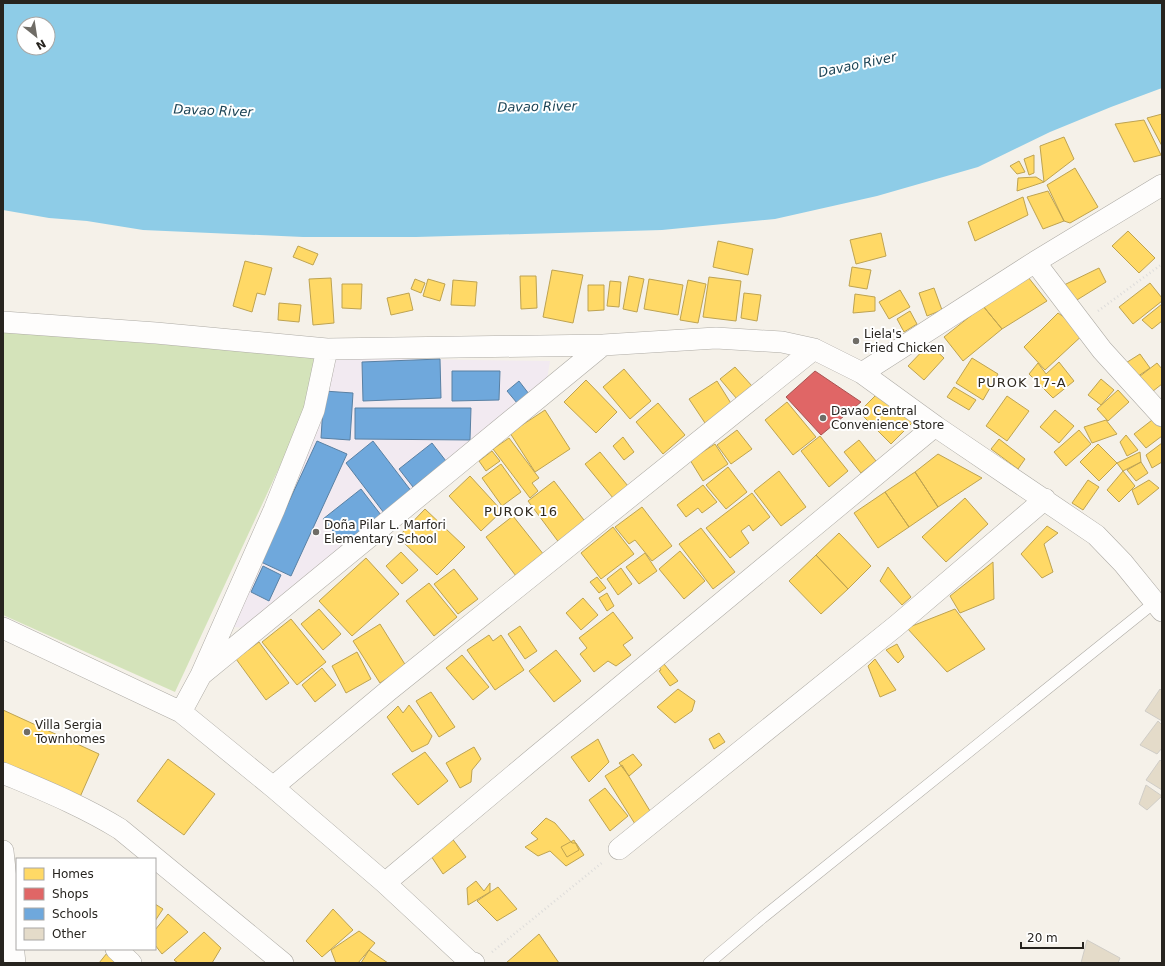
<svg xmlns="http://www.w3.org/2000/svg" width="1165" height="966" viewBox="0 0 1165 966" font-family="'DejaVu Sans',sans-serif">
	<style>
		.education { fill: #f2eaf1 }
		.green { fill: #d4e3ba }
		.water { fill: #8ecce7; fill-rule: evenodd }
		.homes { fill: #ffd966; stroke: #bea351 }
		.shops { fill: #e06666; stroke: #a85251 }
		.schools { fill: #6fa8dc; stroke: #5980a3 }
		.building { fill: #e4dbc9; stroke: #d0cdc7 }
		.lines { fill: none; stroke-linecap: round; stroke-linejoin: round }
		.service-casing { stroke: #aeaba5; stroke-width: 12 }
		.minor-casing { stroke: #aeaba5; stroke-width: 22 }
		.path { stroke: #dddcda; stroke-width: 2.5; stroke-dasharray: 1 3; stroke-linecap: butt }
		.service { stroke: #fefdfc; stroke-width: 11 }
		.minor { stroke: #fefdfc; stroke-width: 21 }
		.poi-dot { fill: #6f6c66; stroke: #fff; stroke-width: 1.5 }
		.labels { text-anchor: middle; stroke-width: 4; stroke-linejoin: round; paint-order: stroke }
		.poi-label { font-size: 12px; fill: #27241f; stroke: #fff; text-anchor: start }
		.water-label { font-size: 13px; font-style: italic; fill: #1b4355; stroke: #fff }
		.neighbourhood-label { font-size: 13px; letter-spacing: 1px; fill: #2f291f; stroke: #fff }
	</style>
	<rect width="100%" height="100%" fill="#f5f1e9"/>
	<path class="education" d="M328,358L550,361L546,386L244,628L223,626Z"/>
	<path class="green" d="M3,332L315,356L305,412L175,692L3,615Z"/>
	<path class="water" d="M3,3H1162V88L1111,107L1050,132L978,167L877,196L775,219L662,230L416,237H303L143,230L87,221L49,218L3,210ZM24,24H48V48H24Z"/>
	<path class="homes" d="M1162,114V146L1147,118Z
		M1144,120L1161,155L1134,162L1115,124Z
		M1064,137L1074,159L1044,182L1040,146Z
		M1034,155V173L1029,175L1024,159Z
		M1019,161L1025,172L1017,174L1010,166Z
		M1075,168L1098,207L1070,223L1064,221L1047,185Z
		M1036,177L1044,182L1017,191L1018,178Z
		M1048,191L1064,221L1043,229L1027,197Z
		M1023,197L1028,215L975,241L968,222Z
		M1128,231L1155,258L1139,273L1112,246Z
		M881,233L886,256L856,264L850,240Z
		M718,241L753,249L748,275L713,267Z
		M298,246L318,254L313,265L293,257Z
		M245,261L272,268L265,295L257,293L252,312L233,306Z
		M852,267L871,270L867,289L849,286Z
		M1099,268L1106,282L1072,303L1064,285Z
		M552,270L583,275L573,323L543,317Z
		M520,276H536L537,308L521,309Z
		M629,276L644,279L637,312L623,309Z
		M709,277L741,281L736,321L703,317Z
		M1028,277L1047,301L1002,329L983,306Z
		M331,278L334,323L313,325L309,279Z
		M415,279L425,283L421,293L411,289Z
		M428,279L445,284L440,301L423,296Z
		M649,279L683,285L678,315L644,309Z
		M453,280L477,282L475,306L451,305Z
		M688,280L706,284L698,323L680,320Z
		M610,281L621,282L619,307L607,306Z
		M1150,283L1162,298V301L1133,324L1119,307Z
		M342,284H362L361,309L342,308Z
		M588,285H604V310L588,311Z
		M934,288L942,310L927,316L919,293Z
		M900,290L910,307L889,319L879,302Z
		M409,293L413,310L391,315L387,298Z
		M744,293L761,295L757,321L741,318Z
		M855,294L875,297V311L853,313Z
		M279,303L301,305L299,322L278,320Z
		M1162,304V321L1152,329L1142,320Z
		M983,306L1002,329L963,361L944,337Z
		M910,311L917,324L904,332L897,319Z
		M1058,313L1086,332L1045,370L1024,347Z
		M929,344L944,358L924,380L908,366Z
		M1140,354L1150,368L1131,381L1121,366Z
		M972,358L998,374L983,400L956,383Z
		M1059,362L1074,381L1053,398L1029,374L1038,363L1046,374Z
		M1157,363L1162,369V384L1148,395L1135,380Z
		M735,367L752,386L737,399L720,379Z
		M624,369L651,401L630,419L603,387Z
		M1101,379L1114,390L1101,405L1088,395Z
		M586,380L617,412L596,433L564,402Z
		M717,381L732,405L705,423L689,399Z
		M954,387L976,400L969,410L947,397Z
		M1118,390L1129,402L1108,421L1097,409Z
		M880,391L912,423L891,444L859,412Z
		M1007,396L1029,411L1007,441L986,426Z
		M787,402L816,437L793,455L765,420Z
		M658,403L685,435L663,454L636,422Z
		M545,410L570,449L535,472L510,433Z
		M1055,410L1074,426L1059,443L1040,427Z
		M1156,417L1162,425V436L1146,448L1134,434Z
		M1106,420L1117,434L1092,443L1084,427Z
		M737,430L752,449L731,464L717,445Z
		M1079,430L1091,444L1066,466L1054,452Z
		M1126,435L1138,450L1127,456L1120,442Z
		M820,436L848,471L829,487L801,451Z
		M623,437L634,452L624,460L613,446Z
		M509,438L539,478L532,483L538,491L530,498L493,449Z
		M999,439L1025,459L1018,469L991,449Z
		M859,440L876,461L861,473L844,452Z
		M1162,443V462L1152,468L1146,455Z
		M715,444L728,464L703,481L690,460Z
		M1098,444L1117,463L1099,481L1080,462Z
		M492,451L500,461L486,471L479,461Z
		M600,452L628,486L613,498L585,464Z
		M1140,452L1141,462L1123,471L1117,463Z
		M938,454L982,478L938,507L915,472Z
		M1141,462L1148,473L1136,481L1127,470Z
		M501,464L521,492L502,506L482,478Z
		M728,467L747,492L726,509L706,485Z
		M779,471L806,507L781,526L754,491Z
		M1123,471L1135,486L1119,502L1107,490Z
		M915,472L938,507L909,527L885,492Z
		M470,476L502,511L481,531L449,496Z
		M1088,480L1099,487L1083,510L1072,503Z
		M1149,480L1159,488L1138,505L1132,490Z
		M554,481L587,524L560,544L528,501Z
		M703,485L717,502L702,513L698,508L686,517L677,505Z
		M885,492L909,527L878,548L854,513Z
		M752,493L770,517L753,531L749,525L741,531L749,543L730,558L706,528Z
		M965,498L988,524L946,562L922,537Z
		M642,507L672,546L652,561L635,540L629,544L615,527Z
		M425,509L465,547L437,575L398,537Z
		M513,516L544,555L516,576L486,537Z
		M1047,526L1058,533L1044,544L1053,572L1042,578L1021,554Z
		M613,527L634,554L601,579L581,553Z
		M701,528L735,572L713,589L679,544Z
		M839,533L871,566L848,589L816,555Z
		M680,551L705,581L684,599L659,569Z
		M401,552L418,570L402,584L386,566Z
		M645,553L657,571L639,584L626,567Z
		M816,555L848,589L821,614L789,581Z
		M366,558L399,594L352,636L319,601Z
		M993,562L994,599L960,613L950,596Z
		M888,567L911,597L902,605L880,581Z
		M621,568L632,584L618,595L607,579Z
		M454,569L478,599L458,614L434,584Z
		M597,577L606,588L599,593L590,582Z
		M429,583L457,617L434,636L406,601Z
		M607,593L614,606L607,611L599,598Z
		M583,598L598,615L581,630L566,613Z
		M319,609L341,634L323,650L301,624Z
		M955,609L985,649L947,672L907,628Z
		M613,612L633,638L623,645L631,655L616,666L608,661L594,672L580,654L587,648L579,638Z
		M291,619L326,662L297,685L262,642Z
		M380,624L406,666L380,683L353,641Z
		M520,626L537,651L525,659L508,634Z
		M489,635L493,641L501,635L524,670L495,690L467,650Z
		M259,642L289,683L266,700L236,659Z
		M897,644L904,657L898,663L886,650Z
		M556,650L581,681L554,702L529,671Z
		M357,652L371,679L346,693L332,666Z
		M462,655L489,687L473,700L446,668Z
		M875,659L896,690L880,697L868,666Z
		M664,664L678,681L670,686L659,671L661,670L659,667Z
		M322,668L336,685L315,702L302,685Z
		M678,689L695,701L692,711L675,723L657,707Z
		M431,692L455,727L439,737L416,701Z
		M409,705L432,736L428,744L412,752L387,717L398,706L403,713Z
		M3,710L99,754L80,797L3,762Z
		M719,733L725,742L714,749L709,739Z
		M598,739L609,762L589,782L571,757Z
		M474,747L481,759L472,770L471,782L460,788L446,763Z
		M425,752L448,781L418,805L392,774Z
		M633,754L642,765L629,776L619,763Z
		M168,759L215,794L184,835L137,801Z
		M622,765L650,811L635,824L605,776Z
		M605,788L628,816L610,831L589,800Z
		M546,818L555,823L572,843H576L584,855L566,866L550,851L538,856L525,847L538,839L531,833Z
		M451,837L466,857L443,874L429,853Z
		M574,840L579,850L567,857L561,847Z
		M476,881L484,891L490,883V892L468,905L467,888Z
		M498,887L517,909L497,921L477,901Z
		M155,904L163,909L155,921Z
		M333,909L353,930L322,957L306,941Z
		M168,914L188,932L162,954L155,945V930Z
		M359,931L375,943L369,950L358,963H336L331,950Z
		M204,932L221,948L212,963H178L174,960Z
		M539,934L559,963H506Z
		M369,950L388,963H361Z
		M107,953L123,963H99Z"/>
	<path class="shops" d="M815,371L861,402L821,435L786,397Z"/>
	<path class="schools" d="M440,359L441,398L363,401L362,362Z
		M452,371H500L499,400L452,401Z
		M519,381L529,394L517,403L507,391Z
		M324,391L353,393L350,440L321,438Z
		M355,408H471L470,440L355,439Z
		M317,441L347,454L291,576L261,562Z
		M373,441L412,492L384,513L346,463Z
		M432,443L446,461L413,487L399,469Z
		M361,489L381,515L344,544L323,519Z
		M263,566L281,575L269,601L251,592Z"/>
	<path class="building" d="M1160,689L1162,691V721L1145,711Z
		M1158,721L1162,725V748L1157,754L1140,745Z
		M1160,760L1162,762V790L1146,780Z
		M1146,785L1162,796L1147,810L1139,804Z
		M1087,940L1120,958L1118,963H1081Z"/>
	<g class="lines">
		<defs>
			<path id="service" d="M709,963L762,918L1155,602"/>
			<path id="minor" d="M1035,262L1102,350L1162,416
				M3,322L156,333L327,349L603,345L716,338L782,342L814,349L862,373L935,426L1096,535L1123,563L1162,611
				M862,373L1035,262L1162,185
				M3,628L181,712L273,787L385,883L470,962L474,963
				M201,675L603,345
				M181,712L201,675L274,510L314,410L327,349
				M3,773C43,790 83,806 120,829L283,963
				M273,787L388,691L814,349
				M619,849L896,626L1045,499
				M3,851L15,963
				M385,883L533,759L935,426
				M116,949L131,963"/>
		</defs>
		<use href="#service" class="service-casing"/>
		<use href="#minor" class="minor-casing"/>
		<path class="path" d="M1098,311L1162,264
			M492,952L603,862"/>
		<use href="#service" class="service"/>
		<use href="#minor" class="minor"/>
	</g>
	<g class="poi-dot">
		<circle cx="856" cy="341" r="4"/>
		<circle cx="823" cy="418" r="4"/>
		<circle cx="316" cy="532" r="4"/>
		<circle cx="27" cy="732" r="4"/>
	</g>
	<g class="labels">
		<g class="poi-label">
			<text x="864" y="338">Liela's<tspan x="864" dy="14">Fried Chicken</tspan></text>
			<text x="831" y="415">Davao Central<tspan x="831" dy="14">Convenience Store</tspan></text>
			<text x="324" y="529">Doña Pilar L. Marfori<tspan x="324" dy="14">Elementary School</tspan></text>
			<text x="35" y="729">Villa Sergia<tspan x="35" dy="14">Townhomes</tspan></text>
		</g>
		<g class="water-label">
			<text transform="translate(857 64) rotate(-12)" y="5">Davao River</text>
			<text transform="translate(537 106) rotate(-1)" y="5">Davao River</text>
			<text transform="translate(213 110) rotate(2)" y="5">Davao River</text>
		</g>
		<g class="neighbourhood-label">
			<text x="1022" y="387">PUROK 17-A</text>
			<text x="521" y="516">PUROK 16</text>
		</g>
	</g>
	<rect width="1165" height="966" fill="none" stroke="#27241f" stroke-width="8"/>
	<rect x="16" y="858" width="140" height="92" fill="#ffffff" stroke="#a9a7a5"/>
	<rect x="24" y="868" width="20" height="12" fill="#ffd966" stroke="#a9a7a5"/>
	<text x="52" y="878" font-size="12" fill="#27241f">Homes</text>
	<rect x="24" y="888" width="20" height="12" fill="#e06666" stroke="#a9a7a5"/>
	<text x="52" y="898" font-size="12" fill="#27241f">Shops</text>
	<rect x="24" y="908" width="20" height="12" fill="#6fa8dc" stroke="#a9a7a5"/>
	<text x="52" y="918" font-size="12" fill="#27241f">Schools</text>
	<rect x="24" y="928" width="20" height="12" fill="#e4dbc9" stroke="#a9a7a5"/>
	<text x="52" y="938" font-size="12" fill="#27241f">Other</text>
	<g transform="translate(36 36) rotate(150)"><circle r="19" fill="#ffffff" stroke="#a9a7a5"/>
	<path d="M0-3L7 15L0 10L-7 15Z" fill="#6f6c66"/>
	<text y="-6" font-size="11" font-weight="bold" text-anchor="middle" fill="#27241f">N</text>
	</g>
	<path d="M1021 942v6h62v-6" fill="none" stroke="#27241f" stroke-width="2"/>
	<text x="1027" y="942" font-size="12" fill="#27241f" stroke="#ffffff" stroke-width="3" paint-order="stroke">20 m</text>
</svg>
